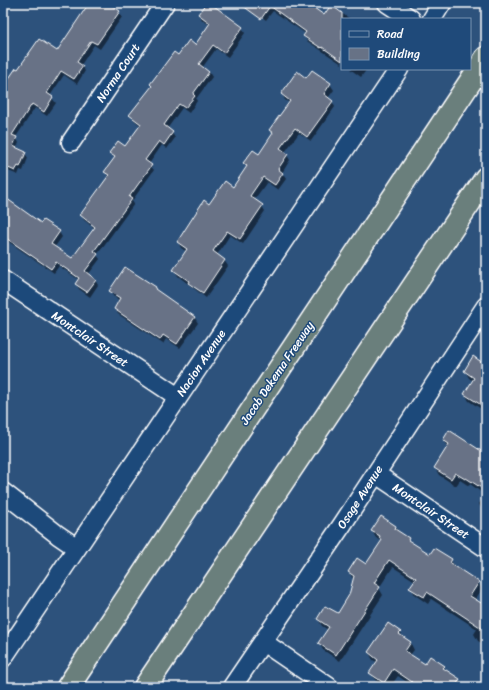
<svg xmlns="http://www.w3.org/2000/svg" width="489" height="690" viewBox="0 0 489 690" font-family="Sriracha,sans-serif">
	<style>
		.shadow { fill: #0007 }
		.building { fill: #677286; stroke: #fff }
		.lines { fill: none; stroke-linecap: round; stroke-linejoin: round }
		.minor-casing { stroke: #fff; stroke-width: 21 }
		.highway-casing { stroke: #fff; stroke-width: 25 }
		.minor { stroke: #1f4a7a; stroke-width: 18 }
		.highway { stroke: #6b7f7c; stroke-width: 22 }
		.labels { text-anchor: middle; stroke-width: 3; stroke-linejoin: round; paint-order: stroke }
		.street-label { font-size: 12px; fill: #fff; stroke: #1f4a7a }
	</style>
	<rect width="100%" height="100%" fill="#2d527c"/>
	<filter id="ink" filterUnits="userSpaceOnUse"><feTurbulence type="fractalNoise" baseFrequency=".025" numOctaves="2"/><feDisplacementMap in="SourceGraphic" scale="8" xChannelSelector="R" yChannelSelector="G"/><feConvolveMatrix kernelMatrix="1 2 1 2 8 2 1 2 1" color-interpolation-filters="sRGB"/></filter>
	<g filter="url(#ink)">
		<path class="shadow" d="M78,3H113L111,6L119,12L122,17L100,49L94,45L81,65L85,71L77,84L64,75L50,96L56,103L47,116L35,108L16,137L19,143L16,149L25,153L28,158L23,171L20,170L18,175L6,170L3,165V96L19,71L57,52L85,10Z
			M207,3L242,28L245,33L228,57L216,49L202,68L209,72L212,77L196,99L197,101L189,113L182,108L167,129L172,133L175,138L167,149L162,145L149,164L154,170L132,201L134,204L97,255L100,259L88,275L95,280L98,285L90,297L79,289L76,284L79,280L59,266L54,273L3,238V197L42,224L59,232L62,237L54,248L72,260L95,229L84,220L81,215L108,177L106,172L115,159L110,153L125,147L141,126L134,120L131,115L178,57L195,46L210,25L202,20L199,15Z
			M243,3H297L324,17L331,6L350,19H342V64L307,41L304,36L306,34L273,11L266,20Z
			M350,69H367L361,77Z
			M312,71L330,84L334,90L328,98L332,101L335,107L311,141L299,133L285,152L290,160L282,173L286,179L278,190L267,182L254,200L262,206L265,211L243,244L230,235L217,255L224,260L228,266L206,298L178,276L174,270L187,252L181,248L178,242L209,205L233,188L247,168L244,163L259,155L273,135L270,130L290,103L285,100L282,94L307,79Z
			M155,288L158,293L195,318L198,323L180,348L166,339L163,344L118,314L115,309L120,301L113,296L110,291Z
			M486,366V412L469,401L465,394L473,381L469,378L465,371Z
			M444,440L486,456V514L483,512L479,504L485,495L470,484L469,486L460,480L456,486L439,475L435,468L448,448Z
			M381,517L396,527L399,533L408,539L411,543L430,556L451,560L455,567L478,582L482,589L475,600L486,607V646L478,641L474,634L477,629L431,599L428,604L415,595L411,588L415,581L393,567L379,588L383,595L340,661L323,650L319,643L328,630L322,626L318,619L338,614L350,596L353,579L349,572L366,565L382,541L376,538L372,531Z
			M400,632L403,637L410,642L414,650L410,655L426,665L444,666L447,672L459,680L463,687H410L411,685L398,676L390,687H384L375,680L371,673L378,663L373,660L369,653Z"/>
		<path class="building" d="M89,3H108L120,11L97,44L91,41L77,62L83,66L74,79L61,71L47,93L53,97L44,112L32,104L12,135L17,137L13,146L26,152L20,167L18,166L15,171L4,166L3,168V87L16,68L18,69L39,39L57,51Z
			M206,3H210L243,27L224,53L213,45L199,64L209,72L193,94L195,96L185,108L179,104L164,125L173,132L164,145L159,141L145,160L152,165L129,197L132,199L94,251L98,254L85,271L96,280L87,292L75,284L79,278L56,262L51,269L3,236V196L41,223L43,220L60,231L51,244L72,258L95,227L80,215L109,175L104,172L115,157L109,153L118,141L125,146L141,124L129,115L152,86L150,84L174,52L178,55L189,40L195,45L210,23L198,14Z
			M239,3H307L324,15L331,5L342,13V61L322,47L321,48L303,36L306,32L270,6L261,19Z
			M312,70L331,83L324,94L333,101L307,137L295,128L280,148L288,154L278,169L283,173L275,185L263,177L250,196L263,205L240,239L227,231L213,251L225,260L203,293L188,283L189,281L173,270L187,249L177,242L204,200L209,204L225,181L233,187L247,166L243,163L253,150L259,154L273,133L269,130L290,101L281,94L297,71L306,78Z
			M125,267L156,287L155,289L195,317L177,344L163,335L160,340L114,309L120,298L109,291Z
			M473,356L483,363L486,359V408L464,394L474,378L464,371Z
			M449,430L486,454V491L466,478L465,479L455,473L451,479L434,468L449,444L443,440Z
			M381,516L396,526L395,529L409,538L408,540L430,554L434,548L452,559L450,563L479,582L470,596L486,606V631L427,592L424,597L409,588L416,578L389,560L374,583L380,587L336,655L318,643L329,627L317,619L325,606L338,613L349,595L354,576L348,572L357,558L366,564L382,540L379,538L380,536L371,531Z
			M388,623L401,632L399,634L411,642L405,651L425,664L430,656L445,666L443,668L460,679L455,687H409L412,682L393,669L384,683L369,673L378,660L368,652Z"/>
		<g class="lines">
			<defs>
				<path id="minor" d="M387,3L411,19
					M432,19L442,3
					M71,142L165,3
					M3,280L178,397
					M376,474L486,548
					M3,492L58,535L77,548
					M263,642L329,687
					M3,658L399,69
					M232,687L342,525L486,306"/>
				<path id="highway" d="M68,687L486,58
					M145,687L486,178"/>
			</defs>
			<use href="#minor" class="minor-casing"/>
			<use href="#highway" class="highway-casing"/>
			<use href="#minor" class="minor"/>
			<use href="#highway" class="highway"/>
		</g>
	</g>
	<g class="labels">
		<g class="street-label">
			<text transform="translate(118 73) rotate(-56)" y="4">Norma Court</text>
			<text transform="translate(90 339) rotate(34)" y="4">Montclair Street</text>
			<text transform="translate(201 363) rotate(-56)" y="4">Nacion Avenue</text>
			<text transform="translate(277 373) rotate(-56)" y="4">Jacob Dekema Freeway</text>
			<text transform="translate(360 497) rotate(-57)" y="4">Osage Avenue</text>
			<text transform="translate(431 511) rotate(34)" y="4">Montclair Street</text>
		</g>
	</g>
	<rect width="489" height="690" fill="none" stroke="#1f4a7a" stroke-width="16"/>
	<rect x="8" y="8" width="473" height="674" fill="none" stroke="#fff" stroke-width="1.5" filter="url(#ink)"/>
	<rect x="341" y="18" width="130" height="52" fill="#1f4a7a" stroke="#7992af"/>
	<rect x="349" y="31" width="20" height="6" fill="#1f4a7a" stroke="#7992af"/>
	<text x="377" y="38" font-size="12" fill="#ffffff">Road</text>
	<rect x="349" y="48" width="20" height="12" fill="#677286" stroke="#7992af"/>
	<text x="377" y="58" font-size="12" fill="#ffffff">Building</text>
</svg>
